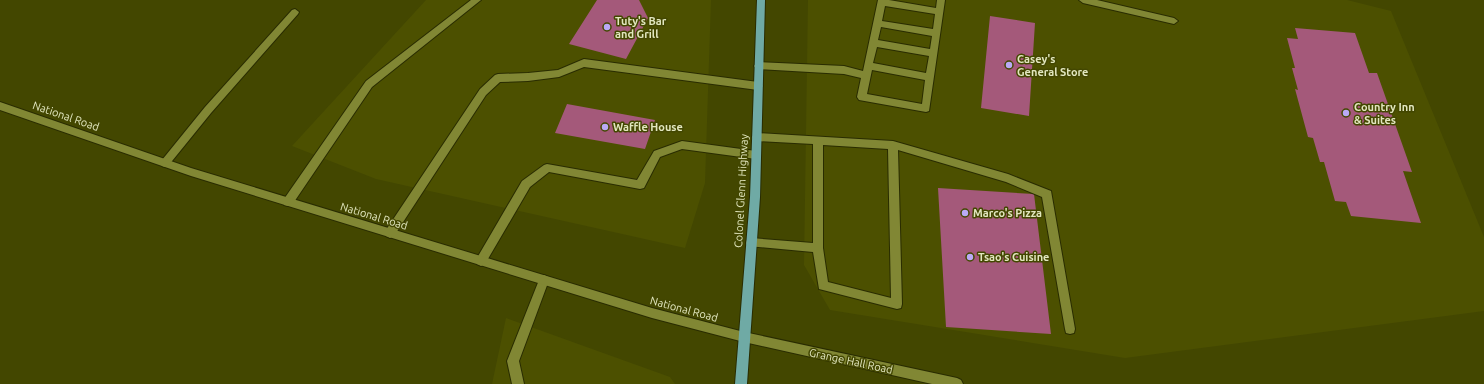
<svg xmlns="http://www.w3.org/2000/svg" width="1484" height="384" viewBox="0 0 1484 384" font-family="Ubuntu,sans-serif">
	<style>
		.built { fill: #4c5000 }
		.building { fill: #a4597a }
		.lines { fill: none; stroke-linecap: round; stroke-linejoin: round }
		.lane-casing { stroke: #292c00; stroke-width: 2 }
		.secondary-casing { stroke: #292c00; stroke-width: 2 }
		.primary-casing { stroke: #292c00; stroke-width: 2 }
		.lane { fill: #818734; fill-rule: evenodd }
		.secondary { fill: #818734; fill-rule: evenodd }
		.primary { fill: #6faaa5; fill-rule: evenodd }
		.poi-dot { fill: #baaaf6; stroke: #434700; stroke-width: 1.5 }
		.labels { text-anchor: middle; stroke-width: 3; stroke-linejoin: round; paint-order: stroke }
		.poi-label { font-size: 11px; font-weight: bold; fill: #e2e7bf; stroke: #434700; text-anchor: start }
		.street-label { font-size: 11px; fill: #e2e7bf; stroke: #434700 }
	</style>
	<rect width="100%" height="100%" fill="#434700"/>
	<path class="built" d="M426,0H711L705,183L685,248L376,179L292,146Z
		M808,0H1347L1391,11L1484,237V311L1125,358L830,310L804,265Z
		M506,318L670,377L675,384H492Z"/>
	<path class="building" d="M597,0H639L648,18L626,59L569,44Z
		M990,16L1035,23L1029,116L981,108Z
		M1295,28L1355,33L1369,73H1377L1412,172L1403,171L1421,223L1351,216L1346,202L1335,201L1324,162H1320L1313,138L1308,137L1295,89L1298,90L1292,68H1295L1287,38L1298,39Z
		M567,104L655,120L645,149L555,133Z
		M938,188L1034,194L1051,334L946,327Z"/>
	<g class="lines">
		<defs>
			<path id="lane" d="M471,0H481L372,87L292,205L288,206L284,205L283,202L284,199L366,81Z
				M878,0H889L936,8L937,0H945L929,111L926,112L859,100L857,97L861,78L844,74L756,69L754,66L756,63L759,62L844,66L863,71ZM885,6L935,14L933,29L882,21ZM881,27L932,36L930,49L878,40ZM877,47L929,56L926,73L873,63ZM872,70L925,80L922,104L867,94Z
				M1079,0H1097L1174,18L1178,21L1174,24L1083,3Z
				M295,9L299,12L298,14L211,113L168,166L165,167L162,166L160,163L162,160L205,107L292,10Z
				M584,59L758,82L763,86L758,90L584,67L559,77L528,81L500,82L486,95L394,236L390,238L386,236L385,233L386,230L480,89L495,75L498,74L528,73L558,70Z
				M757,133L893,141L1008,174L1051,191L1075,329L1074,333L1070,334L1066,333L1065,329L1042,197L1006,182L898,150L902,304L901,308L897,309L819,289L813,252L747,246L746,243L747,240L751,238L813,243V144L757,141L754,140L752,137L754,134ZM823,145L888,149L891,298L828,282L823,248Z
				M682,141L756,151L759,152L761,155L759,158L756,159L682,149L660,157L644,188L640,189L549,172L530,187L485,264L481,266L477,264L476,261L477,258L522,181L544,165L547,164L637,180L654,151Z
				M544,275L548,277L549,280L519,361L524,384H512L507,361L539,280L540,277Z"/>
			<path id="secondary" d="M0,102L191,168L652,308L744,332L957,378L961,380L963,384H932L744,342L652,318L191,176L0,110Z"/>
			<path id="primary" d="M757,0H765L760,197L747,384H735L750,197Z"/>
		</defs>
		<use href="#lane" class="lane-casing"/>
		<use href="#secondary" class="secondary-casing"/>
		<use href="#primary" class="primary-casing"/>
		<use href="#lane" class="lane"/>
		<use href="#secondary" class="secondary"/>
		<use href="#primary" class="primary"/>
	</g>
	<g class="poi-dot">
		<circle cx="607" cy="27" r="4"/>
		<circle cx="1009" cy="65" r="4"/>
		<circle cx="1346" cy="113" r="4"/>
		<circle cx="605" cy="127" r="4"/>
		<circle cx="965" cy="213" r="4"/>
		<circle cx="970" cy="257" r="4"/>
	</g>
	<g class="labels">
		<g class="poi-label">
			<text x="615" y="25">Tuty's Bar<tspan x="615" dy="13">and Grill</tspan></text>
			<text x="1017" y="63">Casey's<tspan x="1017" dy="13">General Store</tspan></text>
			<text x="1354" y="111">Country Inn<tspan x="1354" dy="13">&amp; Suites</tspan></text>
			<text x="613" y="131">Waffle House</text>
			<text x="973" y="217">Marco's Pizza</text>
			<text x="978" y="261">Tsao's Cuisine</text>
		</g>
		<g class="street-label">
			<text transform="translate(66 116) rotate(19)" y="4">National Road</text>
			<text transform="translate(741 191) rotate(-87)" y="4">Colonel Glenn Highway</text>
			<text transform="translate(374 216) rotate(17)" y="4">National Road</text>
			<text transform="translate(684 309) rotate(15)" y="4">National Road</text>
			<text transform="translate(851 361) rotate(12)" y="4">Grange Hall Road</text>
		</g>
	</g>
</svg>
